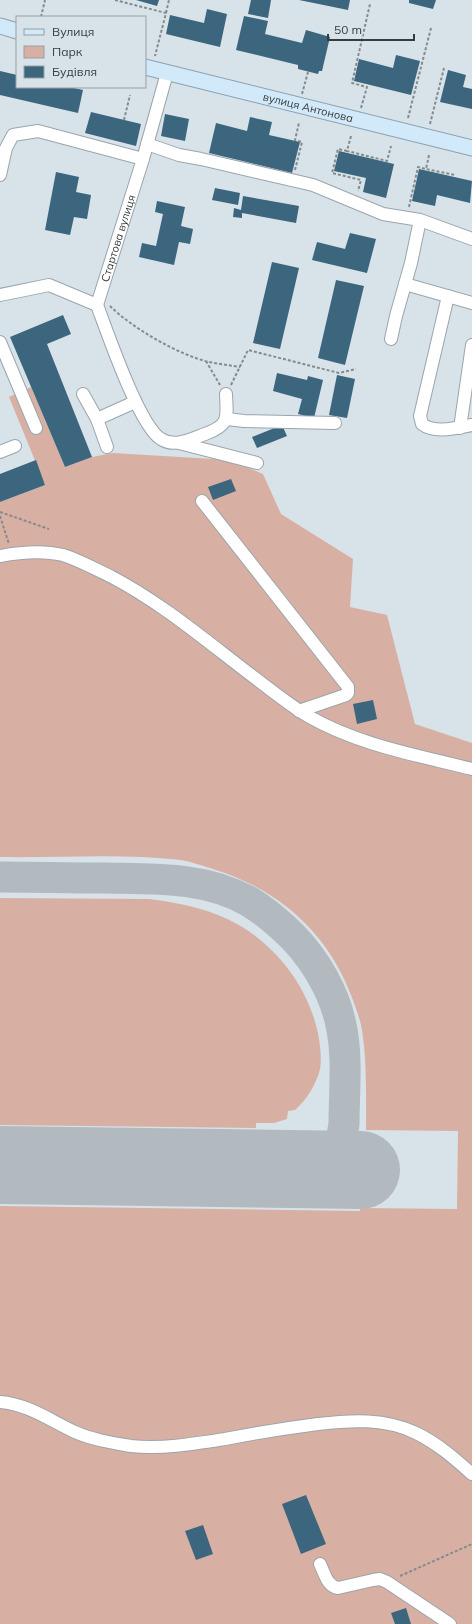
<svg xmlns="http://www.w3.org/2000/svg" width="472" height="1624" viewBox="0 0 472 1624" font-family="Mulish,sans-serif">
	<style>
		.green { fill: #d8b0a3 }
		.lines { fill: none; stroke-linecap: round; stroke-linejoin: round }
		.taxiway { stroke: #b2bac0; stroke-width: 31 }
		.runway { stroke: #b2bac0; stroke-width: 78 }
		.building { fill: #3c657e }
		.minor-casing { stroke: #9ba5ab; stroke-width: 14 }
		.major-casing { stroke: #87a3b5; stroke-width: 17 }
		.path { stroke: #838b8f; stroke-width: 2; stroke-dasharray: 3 2; stroke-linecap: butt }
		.minor { stroke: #fff; stroke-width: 12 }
		.major { stroke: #d1e9f9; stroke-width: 15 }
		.labels { text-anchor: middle; stroke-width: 4; stroke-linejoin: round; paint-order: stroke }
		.street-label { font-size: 11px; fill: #363b3d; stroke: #d8e2e9 }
	</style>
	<rect width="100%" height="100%" fill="#d8e2e9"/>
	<path class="green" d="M31,387L65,467L92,457L113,453L230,460L263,474L281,514L353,559L350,607L387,615L415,724L472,743V1624H0V1206L360,1211V1208L457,1209L458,1131L366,1130C366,1097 367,1062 362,1030C360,1018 355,1006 351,995C327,932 278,889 213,869C203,866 192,862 181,860C122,853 60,858 0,857V502L45,485L9,397Z
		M0,898L149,899C180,903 211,909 239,925C279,949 308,988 318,1033C320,1045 322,1057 320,1069C316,1085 307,1099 295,1110L288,1111L287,1119L274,1123H256V1128L0,1125Z"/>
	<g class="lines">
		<path class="taxiway" d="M0,877C34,877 68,878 103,878C152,879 205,876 250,902C266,912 281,925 294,938C316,961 335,994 341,1025C348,1057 344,1091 344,1124C340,1163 313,1164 281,1169"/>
		<path class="runway" d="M0,1165L361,1170"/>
	</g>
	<path class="building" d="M136,0H159L157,6Z
		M251,0H271L268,18L248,14Z
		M299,0H350L348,10Z
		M409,0H436L433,9L409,3Z
		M207,9L227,14L220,47L166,34L170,15L204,23Z
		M244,16L268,21L265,34L302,43L306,30L330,37L322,71H319L318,74L298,69V65L236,50Z
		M396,55L420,61L411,95L354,81L359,59L393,68Z
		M448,70L466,75L463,87L472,89V109L440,102Z
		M0,71L17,75V87H69L83,90L78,113L0,95Z
		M91,112L141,124L136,146L85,133Z
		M165,114L189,119L185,141L161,136Z
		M250,117L272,122L269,135L300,142L292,173L209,153L216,123L247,131Z
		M339,151L394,164L386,198L363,192L366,178L334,171Z
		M419,169L472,181L470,203L437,195L435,206L412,201Z
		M56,172L79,177L76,192L91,195L87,219L74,217L70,235L45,230Z
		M215,188L240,193L238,205L212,200Z
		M243,196L299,206L296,223L242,213V218L233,217L234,208L241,210Z
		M157,201L185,207L181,226L193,229L190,244L179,242L174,265L139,257L142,243L156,246L163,214L155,212Z
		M350,233L376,239L367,273L312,260L317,242L345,249Z
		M272,262L299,268L280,349L253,343Z
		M336,280L364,286L345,365L318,358Z
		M63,315L71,334L47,344L92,457L65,467L10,337Z
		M277,373L307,380L308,376L323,380L314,418L298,414L302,399L273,391Z
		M337,375L355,379L347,418L329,415Z
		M282,425L287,436L257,448L252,437Z
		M36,460L45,485L0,502V474Z
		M231,479L236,491L213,500L208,487Z
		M373,700L377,719L357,724L353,704Z
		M306,1495L326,1544L301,1554L282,1504Z
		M203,1525L213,1554L196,1560L185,1531Z
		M406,1608L411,1624H395L391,1613Z"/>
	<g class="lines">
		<defs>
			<g id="minor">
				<path d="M147,144L179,155L201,159L313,185L383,214L420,220L472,239"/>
				<path d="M0,175L6,148L13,135L38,131L143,159"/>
				<path d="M405,284L472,303"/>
				<path id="s1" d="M0,295L49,285L97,305L143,159L167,73"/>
				<path d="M448,296L420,416L422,424C435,434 456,428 472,425"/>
				<path d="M97,305C107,331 139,426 161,439C175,448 191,439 205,434C230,425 227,418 226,394"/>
				<path d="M391,339L396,316L411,263L420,220"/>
				<path d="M0,342L36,428"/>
				<path d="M83,394L97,419"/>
				<path d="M227,419L244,421L335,423"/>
				<path d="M460,428L472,345"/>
				<path d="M179,443L257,463"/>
				<path d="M107,447L97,419L135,402"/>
				<path d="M0,452L15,446"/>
				<path d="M202,501L348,687V693L346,695L299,711"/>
				<path d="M0,556C21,552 42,550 63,555C79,560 95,569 110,576C164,604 211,645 259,681C275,693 291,706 308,716C358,745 417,755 472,769"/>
				<path d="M0,1402C28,1404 51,1421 75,1432C93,1440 113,1443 131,1446C163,1449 193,1444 225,1439C256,1433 287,1428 318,1424C351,1420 385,1418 416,1433C437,1443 455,1459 472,1474"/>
				<path d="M320,1564C325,1574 327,1586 338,1588L373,1580L380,1579L387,1582L450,1624"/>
			</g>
			<g id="major">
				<path d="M0,26L17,31"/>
				<path id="s2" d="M145,67L472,148"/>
			</g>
		</defs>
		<use href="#minor" class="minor-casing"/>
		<use href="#major" class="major-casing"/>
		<path class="path" d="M115,0L166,13L155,56
			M166,13L169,0
			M41,17L45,0
			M302,94L308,72
			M361,108L367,87L352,83L370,4
			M408,118L431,28
			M124,120L130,95
			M430,124L444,68
			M351,136L347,151L387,161L391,146
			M347,151L338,149L332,173L361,180L358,191
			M429,155L426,169L455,175
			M295,170L302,142L295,140L299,123
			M409,207L418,167L426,169
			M110,306C132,328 179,355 209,362C219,364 229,365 240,367
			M206,361L220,385
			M231,385L248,350L339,373L356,369
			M0,512L49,529
			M0,516L9,544
			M400,1576L472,1544"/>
		<use href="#minor" class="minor"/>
		<use href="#major" class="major"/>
	</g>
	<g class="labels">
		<g class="street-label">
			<text dy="4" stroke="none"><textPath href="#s2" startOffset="168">вулиця Антонова</textPath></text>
			<text dy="4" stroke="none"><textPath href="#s1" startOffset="172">Стартова вулиця</textPath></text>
		</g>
	</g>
	<rect x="16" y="16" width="130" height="72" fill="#d8e2e9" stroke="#979fa4"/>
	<rect x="24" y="29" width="20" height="6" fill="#d1e9f9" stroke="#979fa4"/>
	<text x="52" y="36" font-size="12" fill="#363b3d">Вулиця</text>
	<rect x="24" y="46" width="20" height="12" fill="#d8b0a3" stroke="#979fa4"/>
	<text x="52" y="56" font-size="12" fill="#363b3d">Парк</text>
	<rect x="24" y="66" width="20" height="12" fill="#3c657e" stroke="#979fa4"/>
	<text x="52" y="76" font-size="12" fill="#363b3d">Будівля</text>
	<path d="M328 34v6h86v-6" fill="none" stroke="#363b3d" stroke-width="2"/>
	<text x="334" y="34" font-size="12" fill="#363b3d" stroke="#d8e2e9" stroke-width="3" paint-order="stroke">50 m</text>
</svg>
